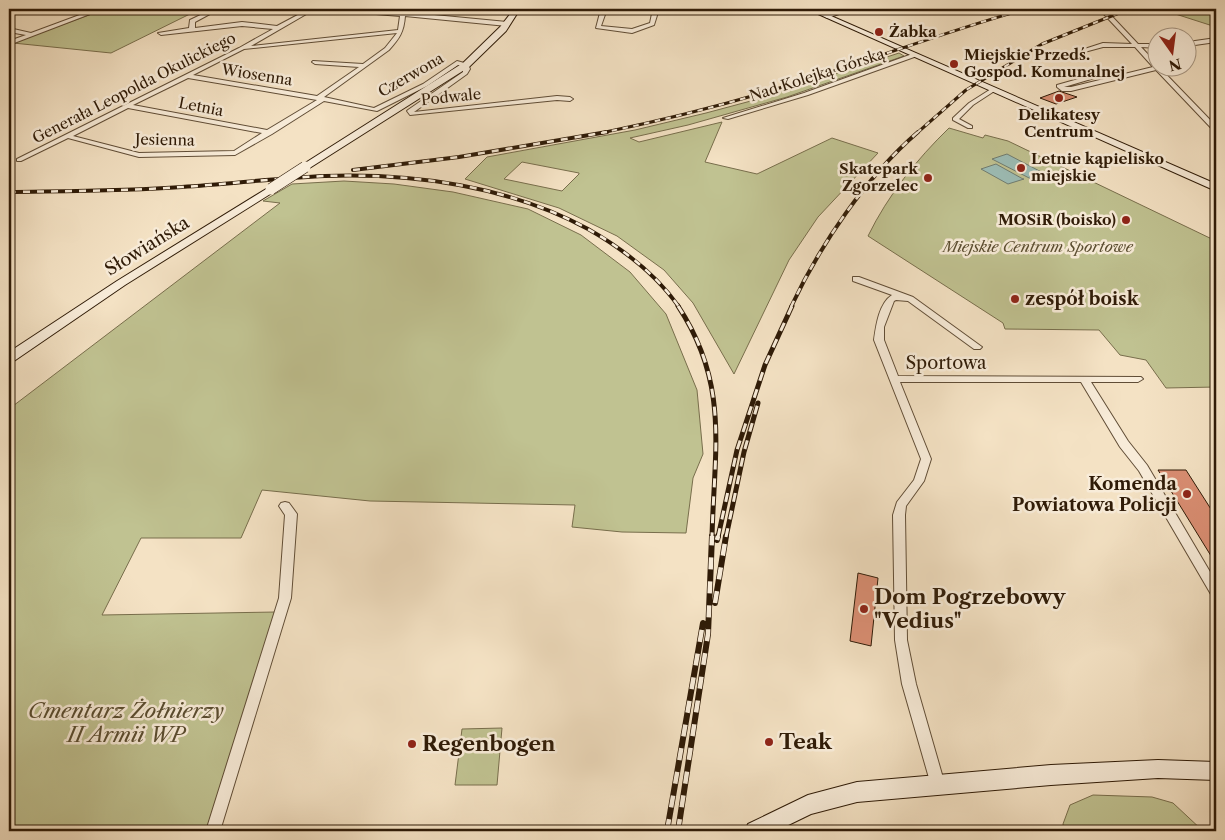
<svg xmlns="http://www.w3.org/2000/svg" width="1225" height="840" viewBox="0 0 1225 840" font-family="'Libre Caslon Text',serif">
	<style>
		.green { fill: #c0c291; stroke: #786e4c; fill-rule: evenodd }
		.water { fill: #9cbdb6; stroke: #707c70 }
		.building { fill: #db8f74; stroke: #2f1b07 }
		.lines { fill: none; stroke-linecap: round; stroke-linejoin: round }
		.street-casing { stroke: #604d36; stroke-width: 2 }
		.secondary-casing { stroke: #2f1b07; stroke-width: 2 }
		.street { fill: #f8ecd9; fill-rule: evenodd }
		.secondary { fill: #f8ecd9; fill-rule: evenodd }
		.rail-far3-casing { stroke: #2f1b07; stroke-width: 3 }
		.rail-far2-casing { stroke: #2f1b07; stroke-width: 4 }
		.rail-far1-casing { stroke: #2f1b07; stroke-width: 5 }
		.rail-casing { stroke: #2f1b07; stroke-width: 6 }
		.rail-far3 { stroke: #f8ecd9; stroke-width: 2; stroke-dasharray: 5.5; stroke-linecap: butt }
		.rail-far2 { stroke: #f8ecd9; stroke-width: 2.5; stroke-dasharray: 7; stroke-linecap: butt }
		.rail-far1 { stroke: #f8ecd9; stroke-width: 3; stroke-dasharray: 9; stroke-linecap: butt }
		.rail { stroke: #f8ecd9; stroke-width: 4.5; stroke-dasharray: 12; stroke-linecap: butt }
		.secondary-bridge-casing { stroke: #2f1b07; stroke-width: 12; stroke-linecap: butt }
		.secondary-bridge { stroke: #f8ecd9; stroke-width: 11 }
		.poi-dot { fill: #8f2418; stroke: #f8ecd9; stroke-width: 2 }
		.labels { text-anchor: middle; stroke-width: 5; stroke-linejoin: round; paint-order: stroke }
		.far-poi-label { font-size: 15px; font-weight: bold; fill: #2f1b07; stroke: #f8ecd9; text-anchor: start }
		.far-street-label { font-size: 15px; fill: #2f1b07; stroke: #f8ecd9 }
		.far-park-label { font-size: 15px; font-style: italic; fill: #5a4d30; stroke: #f8ecd9 }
		.street-label { font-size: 18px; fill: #2f1b07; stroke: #f8ecd9 }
		.poi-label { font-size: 18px; font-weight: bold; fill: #2f1b07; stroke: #f8ecd9; text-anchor: start }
		.near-poi-label { font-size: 21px; font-weight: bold; fill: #2f1b07; stroke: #f8ecd9; text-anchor: start }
		.near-park-label { font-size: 21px; font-style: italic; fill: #5a4d30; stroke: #f8ecd9 }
	</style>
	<rect width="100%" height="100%" fill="#f4e2c4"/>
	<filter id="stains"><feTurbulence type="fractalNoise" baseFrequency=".004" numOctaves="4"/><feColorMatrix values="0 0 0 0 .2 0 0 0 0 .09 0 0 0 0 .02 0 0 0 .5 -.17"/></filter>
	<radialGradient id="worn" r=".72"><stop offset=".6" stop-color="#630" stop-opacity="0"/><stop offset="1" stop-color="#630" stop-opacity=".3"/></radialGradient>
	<path class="green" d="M105,9H200L111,53L13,43Z
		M1168,9H1216V27L1163,10Z
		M899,53L904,56L787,97L688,125L630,138L639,142L722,122L705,162L757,174L832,138L878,153L818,217L789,260L734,374L693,303L664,270L617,236L559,208L465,179L487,157L635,130L706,113L762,98ZM522,162L579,173V174L562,191L504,179Z
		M949,128L983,138L985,135L1008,141L1216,241V387L1166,388L1146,360L1120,355L1099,330L1005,329L1003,323L868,236C888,195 917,159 949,128Z
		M344,181L394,184L453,192L528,209L581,235L630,272L666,314L697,390L703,454L693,478L686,533L622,532L572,527L575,505L370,501L262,490L241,538H141L102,615L276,612L206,831H9V409L280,203L263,201L292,184Z
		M502,728L497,785H455L462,729Z
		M1093,795L1152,797L1173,803L1203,831H1064L1063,824L1070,805Z"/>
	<path class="water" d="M1007,154L1049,176L1035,181L992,159Z
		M996,164L1023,179H1024L1008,184L981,169Z"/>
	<path class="building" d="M1059,91L1077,97L1056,104L1040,98Z
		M1158,470H1186L1216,517V564Z
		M858,573L878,578L871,646L850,641Z"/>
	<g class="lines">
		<defs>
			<path id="street" d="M38,9H45L34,14L29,13Z
				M66,9L91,11L103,9L9,45V41L26,35L9,32V28L31,33L85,13Z
				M213,9H219L195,22V28L242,22L277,26L309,9H315L251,46L398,30L400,16L340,11L338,9L403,12L507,22L510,24L507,26L405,16C404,32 399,39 389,50L324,97L374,108L423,84L457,61L468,64L470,69L467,74L414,112L557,96L570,97L573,99L570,101L557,100L410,115L407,111L408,110L463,72V66L458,65L427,86L377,111L324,101L272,134L235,155L139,157L68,138L21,161H17V159L239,48L273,29L242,26L161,35L158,33L189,28L190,20ZM397,33L385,48L363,64L313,61L312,62L315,64L359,67L317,96L193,75L244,49ZM188,78L317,100L267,130L133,105ZM128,108L262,133L234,151L139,153L73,136Z
				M601,9H607L601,26L632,29L650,23L653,9H659L654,25L632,33L596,28Z
				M846,9H854L827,18L824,16Z
				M1099,9H1105L1138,44H1158V48L1141,47L1158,65V68H1160L1216,126V132L1214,131L1156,70L1071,91H1062L1057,87V85L1096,74L1099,76L1098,77L1064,87H1071L1153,67L1135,47H1103L1066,57V55L1103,43L1132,44Z
				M1216,38V42L1188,46V42Z
				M915,53L918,55L917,56L808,95L728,119L723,118L804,93Z
				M991,89L996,90L973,105L959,119L972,126V128H968L953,120V118L969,103Z
				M853,277H859L913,297L982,347L980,349H974L908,301L896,300L894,301L884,327V340L898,376L1141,377L1143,379L1138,382H1091L1128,441L1147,465L1216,582V597L1212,596L1139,471L1120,447L1081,382H900L931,459L924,481L906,506L905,515L907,640L916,684L945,785L943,790L938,792L933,790L931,785L902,684L895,640L893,515L897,502L914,480L921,459L874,340C876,326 879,303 892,295L853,281Z
				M285,502L289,503L297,514L291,598L220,831H206L279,598L285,515L279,506L281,503Z"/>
			<path id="secondary" d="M514,9H520L506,31L469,67L308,169H302V165L463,63L500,27Z
				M807,9H815L1216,184V191Z
				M271,186L276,189L275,191L125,285L14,361L9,362V352L117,281Z
				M1158,760L1216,762V780L1158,778L1051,785L857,802L811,814L776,831H745L748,824L808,795L857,782L1051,765Z"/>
		</defs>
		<use href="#street" class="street-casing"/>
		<use href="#secondary" class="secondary-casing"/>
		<use href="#street" class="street"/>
		<use href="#secondary" class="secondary"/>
		<defs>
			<path id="rail-far3" d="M601,133C669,119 736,102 802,81C877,58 950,30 1026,9
				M917,133L966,90L1042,44L1129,9"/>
			<path id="rail-far2" d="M353,170L459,157L607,132
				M9,192C67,191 125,191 182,187C230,184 277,178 325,176C414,173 509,186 588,229C623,249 656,274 679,307
				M791,307C820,245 866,177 918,132"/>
			<path id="rail-far1" d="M678,306C730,385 714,450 712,537
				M718,537L737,450L765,365L792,306
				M726,537L744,452L758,403"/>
			<path id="rail" d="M717,540L718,536
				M715,603L726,536
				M667,831L703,623
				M678,831L708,634L712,536"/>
		</defs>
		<use href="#rail-far3" class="rail-far3-casing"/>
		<use href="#rail-far2" class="rail-far2-casing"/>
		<use href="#rail-far1" class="rail-far1-casing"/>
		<use href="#rail" class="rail-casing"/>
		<use href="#rail-far3" class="rail-far3"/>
		<use href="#rail-far2" class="rail-far2"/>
		<use href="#rail-far1" class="rail-far1"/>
		<use href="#rail" class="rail"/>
		<defs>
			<path id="secondary-bridge" d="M271,189L305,167"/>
		</defs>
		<use href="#secondary-bridge" class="secondary-bridge-casing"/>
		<use href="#secondary-bridge" class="secondary-bridge"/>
	</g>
	<g class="poi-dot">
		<circle cx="879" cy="32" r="5"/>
		<circle cx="954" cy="64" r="5"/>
		<circle cx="1059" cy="98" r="5"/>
		<circle cx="1021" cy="168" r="5"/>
		<circle cx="928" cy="178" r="5"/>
		<circle cx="1126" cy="220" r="5"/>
		<circle cx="1015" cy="299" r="5"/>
		<circle cx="1187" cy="494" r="5"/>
		<circle cx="864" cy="609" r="5"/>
		<circle cx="769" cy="742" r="5"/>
		<circle cx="412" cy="744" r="5"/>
	</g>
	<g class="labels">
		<g class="far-poi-label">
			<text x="889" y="37">Żabka</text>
			<text x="964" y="60">Miejskie Przedś.<tspan x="964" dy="17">Gospod. Komunalnej</tspan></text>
			<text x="1059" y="120" text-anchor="middle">Delikatesy<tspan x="1059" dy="17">Centrum</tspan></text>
			<text x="1031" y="164">Letnie kąpielisko<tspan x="1031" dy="17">miejskie</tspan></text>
			<text x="918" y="174" text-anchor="end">Skatepark<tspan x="918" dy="17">Zgorzelec</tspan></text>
			<text x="1116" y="225" text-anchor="end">MOSiR (boisko)</text>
		</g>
		<g class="far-street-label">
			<text transform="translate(257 75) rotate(9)" y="5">Wiosenna</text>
			<text transform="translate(411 75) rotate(-30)" y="5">Czerwona</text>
			<text transform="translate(817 75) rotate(-18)" y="5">Nad Kolejką Górską</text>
			<text transform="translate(134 88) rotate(-27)" y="5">Generała Leopolda Okulickiego</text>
			<text transform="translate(451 97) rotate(-6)" y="5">Podwale</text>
			<text transform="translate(201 107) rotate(11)" y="5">Letnia</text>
			<text transform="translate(165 140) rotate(1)" y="5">Jesienna</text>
		</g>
		<g class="far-park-label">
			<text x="1038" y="252">Miejskie Centrum Sportowe</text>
		</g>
		<g class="street-label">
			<text transform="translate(147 246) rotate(-32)" y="6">Słowiańska</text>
			<text x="946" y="369">Sportowa</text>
		</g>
		<g class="poi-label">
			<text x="1025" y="305">zespół boisk</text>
			<text x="1177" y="490" text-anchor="end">Komenda<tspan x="1177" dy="21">Powiatowa Policji</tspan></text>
		</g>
		<g class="near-poi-label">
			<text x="874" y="604">Dom Pogrzebowy<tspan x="874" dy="24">"Vedius"</tspan></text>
			<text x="779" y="749">Teak</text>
			<text x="422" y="751">Regenbogen</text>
		</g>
		<g class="near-park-label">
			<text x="126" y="718">Cmentarz Żołnierzy<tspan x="126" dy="24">II Armii WP</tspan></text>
		</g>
	</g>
	<rect width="1225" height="840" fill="none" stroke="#f4e2c4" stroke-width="30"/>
	<rect x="10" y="10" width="1205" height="820" fill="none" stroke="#2f1b07" stroke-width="2.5"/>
	<rect x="15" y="15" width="1195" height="810" fill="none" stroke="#2f1b07"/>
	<g transform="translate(1172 52) rotate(166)"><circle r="24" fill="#f8ecd9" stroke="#a89885"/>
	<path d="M0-4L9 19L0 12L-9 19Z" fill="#8f2418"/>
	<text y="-8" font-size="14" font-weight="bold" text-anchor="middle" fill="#2f1b07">N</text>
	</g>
	<rect width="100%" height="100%" filter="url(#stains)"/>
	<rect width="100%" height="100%" fill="url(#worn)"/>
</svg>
